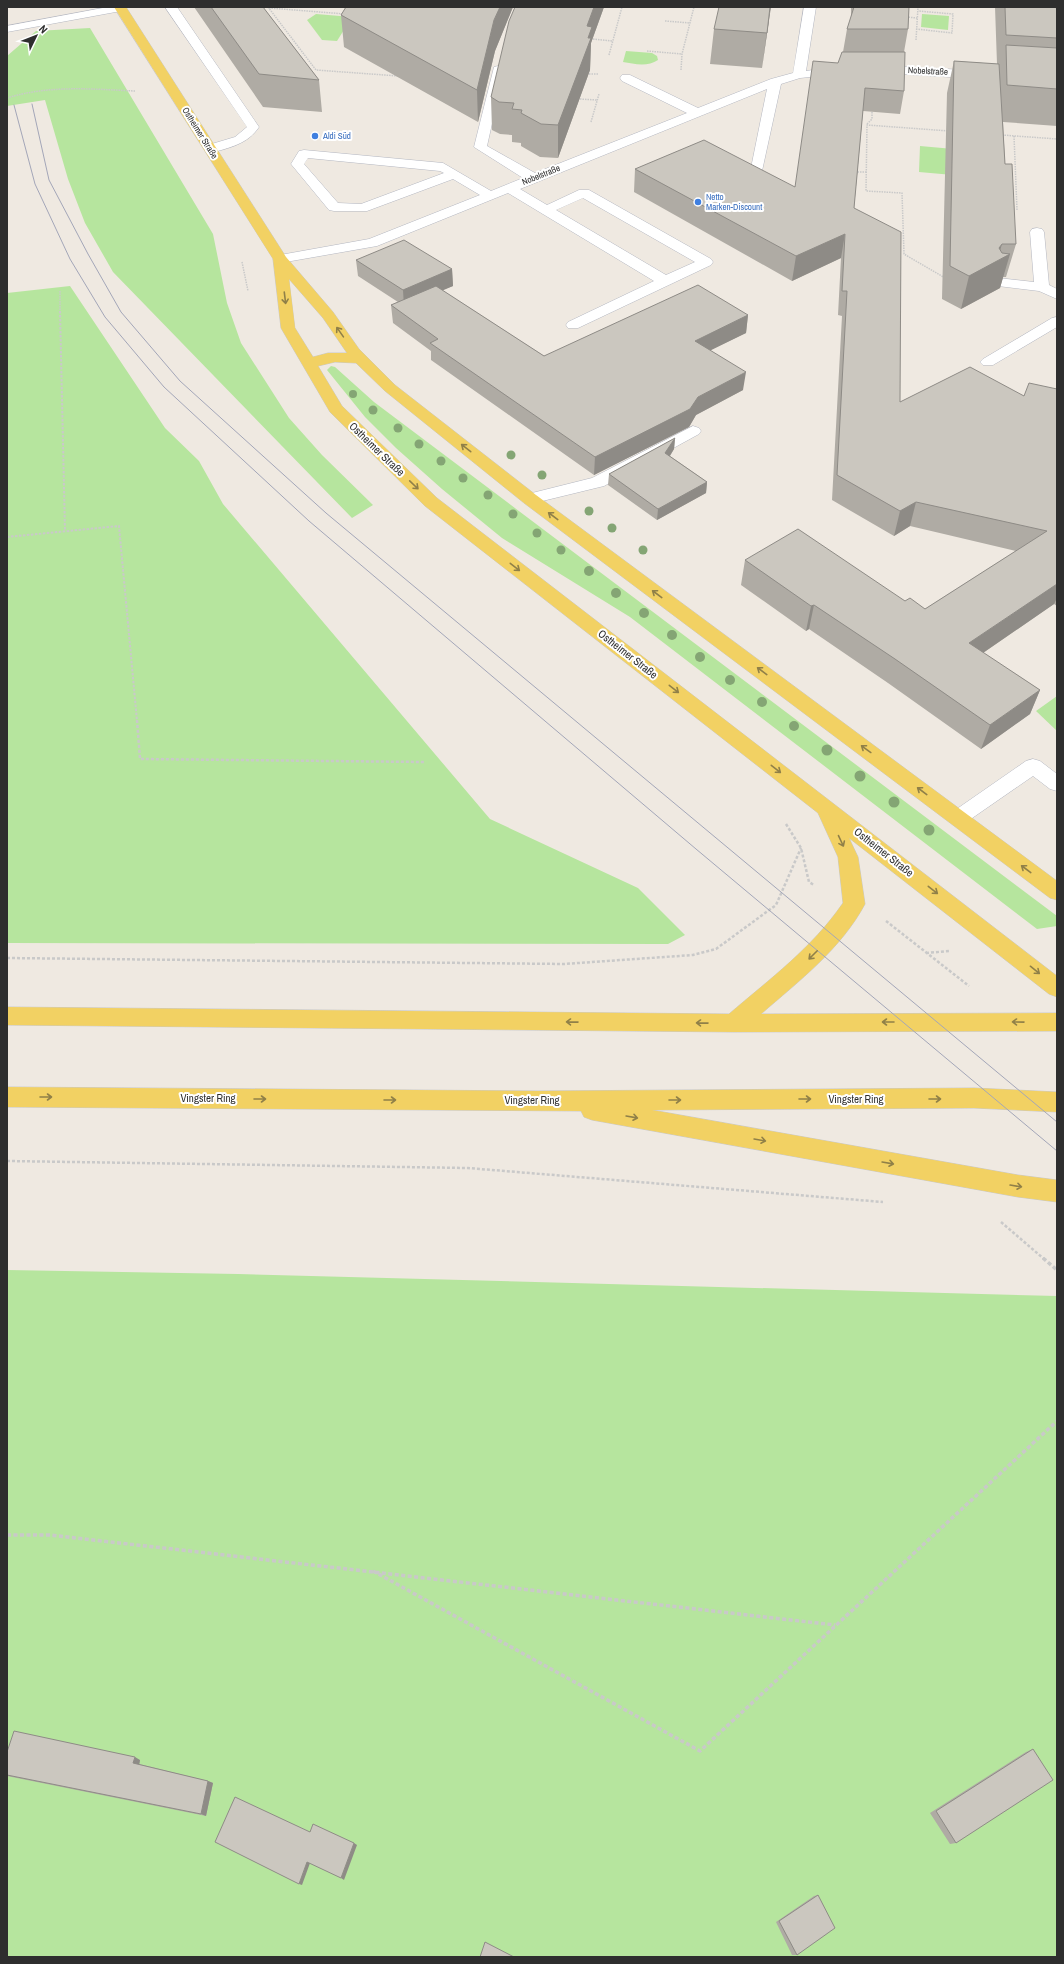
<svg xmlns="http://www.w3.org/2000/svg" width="1064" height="1964" viewBox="0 0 1064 1964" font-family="'Archivo Narrow',sans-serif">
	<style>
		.green { fill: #b6e59e }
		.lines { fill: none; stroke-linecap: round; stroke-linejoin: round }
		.minor-casing { stroke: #b4b7c1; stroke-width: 1 }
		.major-casing { stroke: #c9c9c9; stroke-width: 1 }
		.path-far3 { stroke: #c9c9c9; stroke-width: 1.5; stroke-dasharray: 1.5 1; stroke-linecap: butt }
		.path-far2 { stroke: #c9c9c9; stroke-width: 2; stroke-dasharray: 2.5 1.5; stroke-linecap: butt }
		.path-far1 { stroke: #c9c9c9; stroke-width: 2.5; stroke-dasharray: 3 2; stroke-linecap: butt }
		.path { stroke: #c9c9c9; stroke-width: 3.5; stroke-dasharray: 4 2.5; stroke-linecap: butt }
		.minor { fill: #fff; fill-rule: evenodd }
		.major { fill: #f2d163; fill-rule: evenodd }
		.tram { stroke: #a3a6b8; stroke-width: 1 }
		.tree { fill: #84a574 }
		.wall { fill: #afaba4 }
		.shaded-wall { fill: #8e8b86 }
		.building { fill: #cbc7bf; stroke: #8e8b86 }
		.oneway { stroke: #908048 }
		.shop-dot { fill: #3f7fe0; stroke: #fff; stroke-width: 1.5 }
		.labels { text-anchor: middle; stroke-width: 4; stroke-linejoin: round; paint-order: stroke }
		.far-street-label { font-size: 9px; fill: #2e2e2e; stroke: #fff }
		.far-shop-label { font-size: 9px; fill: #366cbe; stroke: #fff; text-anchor: start }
		.street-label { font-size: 11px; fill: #2e2e2e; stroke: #fff }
	</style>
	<rect width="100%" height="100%" fill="#efe9e1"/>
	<path class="green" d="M316,14L352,17L337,41L322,40L307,20Z
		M922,14L949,16L948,30L921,27Z
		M90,28L213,234L227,303L241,343L289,418L322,455L373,505L352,518L113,272L85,223L68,179L45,100L7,106V56L36,31Z
		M626,51L652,53L657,56L658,60C648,67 634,64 623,62Z
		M920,146L987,152V178L919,172Z
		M70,286L165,428L199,461L223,504L490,819L638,888L685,935L668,944L7,943V293Z
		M331,366L335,367L374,402L1057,916V926L1037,929L630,617L502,538L442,489L396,448L365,417L327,370Z
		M1057,696V731L1036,711Z
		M7,1270L238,1274L1057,1296V1957H7Z"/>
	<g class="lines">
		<defs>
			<path id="minor" d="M108,7L127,8L121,11L7,32V26Z
				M165,7H177L259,127C248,144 229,148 210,153L204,149L205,146L235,137L247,127Z
				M804,7H816L806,71L840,66L846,70L840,74L800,78L781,84L762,171H752L751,168L767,89L520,189L547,205L579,190H589L711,259L713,262L711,265L578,328H568L566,325L568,322L654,281L508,193L377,246L280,263L275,262L273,259L275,256L280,255L369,239L480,195L453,179L367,211H334L329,210L291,164L299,151L304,150L443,163L491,191L523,178L474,147L494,67L498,66L504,70L487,146L535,173L687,113L622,81L620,78L622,75H630L698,108L771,79L793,73ZM308,158L440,171L444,173L361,204L338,203L304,164ZM583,198L695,262L666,275L556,210Z
				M874,65L982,71L988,75L982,79L870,72L868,69Z
				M1037,228L1042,229L1044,232L1049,285L1057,289V299L1039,291L998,286L993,285L991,282L993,279L998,278L1034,282L1030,232L1032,229Z
				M1057,317V327L993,365H983L980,362L983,359L1052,318Z
				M693,426L699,428L701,431L699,434L604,486L530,504L524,503L522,499L524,495L592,478Z
				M1033,759L1040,761L1057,774V791L1050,789L1033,776L965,823L958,826L951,823L948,818L951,813L1026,761Z"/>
			<path id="major" d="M114,7H126L286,257L333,312L359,349L395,385L536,495L1057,881V900L1050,898L524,503L385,391L356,363L335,362L318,366L342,406L437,498L1057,976V997L1049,994L849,838L858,857L865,904C841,949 799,981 761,1014L1057,1013V1031L734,1032L7,1025V1007L729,1014C771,978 812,948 843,903L838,857L818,813L425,506L330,412L281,328L273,259ZM289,279L323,318L347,353H328L313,357L295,328Z
				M7,1087L538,1091L974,1088L1057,1092V1112L974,1108L652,1110L1018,1175L1057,1180V1202L1018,1197L592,1120L584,1117L581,1111L7,1107Z"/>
		</defs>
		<use href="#minor" class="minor-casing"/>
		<use href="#major" class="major-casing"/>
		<path class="path-far3" d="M268,7L316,70L398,76
			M269,8L345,14
			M906,17L917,18
			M665,21L690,23
			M916,29L952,33L953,14L918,11
			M593,39L613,41
			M916,40L918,7
			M647,51L682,54
			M609,55L622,7
			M681,70L682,54L694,7
			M589,74H598
			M7,98C49,85 91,89 135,91
			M580,99L597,100
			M591,122L599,94
			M867,124L872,119V109
			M1002,135L1057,139
			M1014,136L1017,210
			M855,172H867
			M242,262L248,291
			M945,278L904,254L902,193L866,191L867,125L949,131
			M60,291V312"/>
		<path class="path-far2" d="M60,311L65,531
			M7,537L119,526L137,721"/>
		<path class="path-far1" d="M137,720L140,759L424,762
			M786,824L801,848L809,882L814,885
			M886,921L969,986
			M926,953L949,951
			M7,958L564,964L693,955L716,949L776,905L801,848
			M7,1161L468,1168L883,1202
			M1001,1222L1044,1259"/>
		<path class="path" d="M1043,1258L1057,1270
			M7,1535H50L835,1625
			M373,1571L700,1751L1057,1421"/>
		<use href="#minor" class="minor"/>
		<use href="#major" class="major"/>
		<path class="tram" d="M32,104L49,180L88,254L121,312L180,381L326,513L1057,1122
			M14,105L35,184L70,259L105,317L164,387L309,521L696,849L1057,1151"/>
	</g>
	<g class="tree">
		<circle cx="353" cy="394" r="4"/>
		<circle cx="373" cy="410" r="4.5"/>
		<circle cx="398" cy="428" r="4.5"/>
		<circle cx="419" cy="444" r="4.5"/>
		<circle cx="511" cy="455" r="4.5"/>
		<circle cx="441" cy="461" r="4.5"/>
		<circle cx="542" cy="475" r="4.5"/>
		<circle cx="463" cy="478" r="4.5"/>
		<circle cx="488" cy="495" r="4.5"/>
		<circle cx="589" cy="511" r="4.5"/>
		<circle cx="513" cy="514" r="4.5"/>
		<circle cx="612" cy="528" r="4.5"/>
		<circle cx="537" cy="533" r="4.5"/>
		<circle cx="561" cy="550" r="4.5"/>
		<circle cx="643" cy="550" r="4.5"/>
		<circle cx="589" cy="571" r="5"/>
		<circle cx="616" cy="593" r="5"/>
		<circle cx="644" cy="613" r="5"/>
		<circle cx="672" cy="635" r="5"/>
		<circle cx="700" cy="657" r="5"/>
		<circle cx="730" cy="680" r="5"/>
		<circle cx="762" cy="702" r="5"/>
		<circle cx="794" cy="726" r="5"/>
		<circle cx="827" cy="750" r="5.5"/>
		<circle cx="860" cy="776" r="5.5"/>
		<circle cx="894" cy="802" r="5.5"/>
		<circle cx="929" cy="830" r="5.5"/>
	</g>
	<path class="wall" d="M194,7H263L319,80L322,112L263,107Z
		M346,7H513L495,51L478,122L344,47L341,15Z
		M515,7H604L591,43L590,70L558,158L540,157L521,146V143L512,142V135L500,134L492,130L491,97Z
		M851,7H909L908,29L904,52V91L900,114L863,111L854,208L900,402L1024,396L1057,389V606L1054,604L983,653L1040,690L1030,714L981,749L888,683L809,629L806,631L741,585L745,560L905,601L925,609L1016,551L910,526L894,536L832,500L842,316L838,315L841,258L792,281L634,192L635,169L795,187L838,63L843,52L847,29L851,18Z
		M995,7H1056L1057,11V126L1003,122L1005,164L1016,244L1006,277H1003L1000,288L961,309L942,299L947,93L954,61L997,64Z
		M769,20L762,68L710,64L714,29Z
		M356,260L452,269L453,286L442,290L544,356L748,315L746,333L710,350L743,390L696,415L689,427L594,475L431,360V351L393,323L391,305L398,302L358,276Z
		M675,438L674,449L670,456L707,482L706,493L657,520L608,485L609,474Z
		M1033,1749L956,1843L950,1844L930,1813L1026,1752Z
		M7,1752L140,1760L139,1764L208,1781L213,1783L206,1816L7,1776Z
		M818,1895L797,1955H792L776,1922L814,1896Z"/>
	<path class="shaded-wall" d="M500,7H513L495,51L478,122L477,90L494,20Z
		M594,7H604L591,43L590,70L558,158V125L587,26Z
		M770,7H771L769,20L762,68Z
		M845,234L841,258L792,281L796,256Z
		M1002,244L997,261L1010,254L1000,288L961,309L969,276L999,248Z
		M452,269L453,286L404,307L403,290Z
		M748,315L746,333L693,359L695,341Z
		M746,372L743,390L696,415L689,427L594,475L595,457L698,397Z
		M675,438L674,449L664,465L665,453Z
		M707,482L706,493L657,520L658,509Z
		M916,502L910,526L894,536L900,511Z
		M1057,584V598L1054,604L961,668L969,643Z
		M814,605L809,629L806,631L811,606Z
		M1040,690L1030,714L981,749L990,725Z
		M135,1757L140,1760L139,1766L133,1763Z
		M208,1781L213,1783L206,1816L201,1814Z
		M354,1843L357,1845L344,1880L341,1878Z
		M307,1862L310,1863L302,1885L299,1884Z"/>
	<path class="building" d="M211,7H263L319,80L259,74Z
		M346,7H500L494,20L477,90L341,15Z
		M515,7H594L587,26L592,27L588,38H591L558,125L541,124L521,113L522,110L512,109L514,103L499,102L491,97L509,21Z
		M719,7H770L767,33L714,29Z
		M854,7H909L908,29H847Z
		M1005,7H1056L1057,11V38L1006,35Z
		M1006,45L1057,48V89L1007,85Z
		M842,52H905L904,91L865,88L854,208L901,232L900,402L970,367L1024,396L1029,383L1057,389V584L969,643L1040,690L990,725L895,659L814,605L811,606L745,560L798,529L905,601L910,598L925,609L1047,531L916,502L900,511L837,475L847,291H842L845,234L796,256L635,169L704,140L795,187L813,61L838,63Z
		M954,61L999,64L1005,164H1012L1016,244H1002L999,248L1002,253L1010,254L969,276L950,266Z
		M404,240L452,269L403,290L356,260Z
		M698,285L748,315L695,341L746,372L698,397L690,409L595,457L430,343L438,339L391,305L436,286L544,356Z
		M675,438L665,453L707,482L658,509L609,474Z
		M14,1731L135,1757L133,1763L208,1781L201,1814L7,1775V1752Z
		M1033,1749L1053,1780L956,1843L936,1811Z
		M235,1797L310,1832L313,1824L354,1843L341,1878L307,1862L299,1884L215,1842Z
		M818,1895L835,1928L797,1955L779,1921Z
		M485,1942L514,1957H480Z"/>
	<defs><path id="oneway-shaft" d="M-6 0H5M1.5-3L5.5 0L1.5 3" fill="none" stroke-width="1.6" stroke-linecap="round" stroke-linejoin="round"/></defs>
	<g class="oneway">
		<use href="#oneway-shaft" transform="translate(285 298) rotate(83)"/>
		<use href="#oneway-shaft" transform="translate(340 332) rotate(-125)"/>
		<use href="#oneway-shaft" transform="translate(466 448) rotate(-142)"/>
		<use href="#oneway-shaft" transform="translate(414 485) rotate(44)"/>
		<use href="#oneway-shaft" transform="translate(553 516) rotate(-143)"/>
		<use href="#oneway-shaft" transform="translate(515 567) rotate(38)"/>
		<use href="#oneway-shaft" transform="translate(657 594) rotate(-143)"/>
		<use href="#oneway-shaft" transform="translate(762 671) rotate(-143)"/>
		<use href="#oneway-shaft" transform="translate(674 689) rotate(38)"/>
		<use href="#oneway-shaft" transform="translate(866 749) rotate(-144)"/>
		<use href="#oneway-shaft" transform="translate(776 769) rotate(38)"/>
		<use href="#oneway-shaft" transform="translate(922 791) rotate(-143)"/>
		<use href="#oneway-shaft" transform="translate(841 841) rotate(65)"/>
		<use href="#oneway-shaft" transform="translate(1026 869) rotate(-143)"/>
		<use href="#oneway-shaft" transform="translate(933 890) rotate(38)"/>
		<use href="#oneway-shaft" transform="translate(813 955) rotate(135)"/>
		<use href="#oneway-shaft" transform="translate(1035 970) rotate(39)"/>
		<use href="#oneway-shaft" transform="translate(572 1022) rotate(-179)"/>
		<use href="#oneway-shaft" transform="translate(888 1022) rotate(180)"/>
		<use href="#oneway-shaft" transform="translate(1018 1022) rotate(-179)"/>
		<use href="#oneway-shaft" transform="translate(702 1023) rotate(-179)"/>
		<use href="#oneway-shaft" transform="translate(46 1097)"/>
		<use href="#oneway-shaft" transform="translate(260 1099)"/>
		<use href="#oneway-shaft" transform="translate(805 1099)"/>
		<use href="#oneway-shaft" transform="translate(935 1099)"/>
		<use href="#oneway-shaft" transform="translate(390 1100)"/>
		<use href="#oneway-shaft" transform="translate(675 1100)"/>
		<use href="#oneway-shaft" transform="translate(632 1117) rotate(10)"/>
		<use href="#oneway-shaft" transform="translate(760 1140) rotate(10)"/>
		<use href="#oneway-shaft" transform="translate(888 1163) rotate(10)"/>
		<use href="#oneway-shaft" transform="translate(1016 1186) rotate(9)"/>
	</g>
	<g class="shop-dot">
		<circle cx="315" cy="136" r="4"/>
		<circle cx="698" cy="202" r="4"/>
	</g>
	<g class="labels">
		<g class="far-street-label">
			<text transform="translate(928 71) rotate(3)" y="3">Nobelstraße</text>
			<text transform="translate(200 133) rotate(58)" y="3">Ostheimer Straße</text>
			<text transform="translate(541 175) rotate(-22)" y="3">Nobelstraße</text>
		</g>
		<g class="far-shop-label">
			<text x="323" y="139">Aldi Süd</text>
			<text x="706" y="200">Netto<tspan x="706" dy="10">Marken-Discount</tspan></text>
		</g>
		<g class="street-label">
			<text transform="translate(377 449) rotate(44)" y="4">Ostheimer Straße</text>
			<text transform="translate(628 654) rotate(38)" y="4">Ostheimer Straße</text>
			<text transform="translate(884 852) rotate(38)" y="4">Ostheimer Straße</text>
			<text x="208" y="1102">Vingster Ring</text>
			<text x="856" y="1103">Vingster Ring</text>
			<text x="532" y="1104">Vingster Ring</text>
		</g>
	</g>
	<rect width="1064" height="1964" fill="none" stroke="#2e2e2e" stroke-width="16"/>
	<g transform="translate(36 36) rotate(47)" stroke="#ffffff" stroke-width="3" paint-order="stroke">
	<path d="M0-3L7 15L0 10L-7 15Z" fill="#2e2e2e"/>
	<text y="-6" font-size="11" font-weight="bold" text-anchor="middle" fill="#2e2e2e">N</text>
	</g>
</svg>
